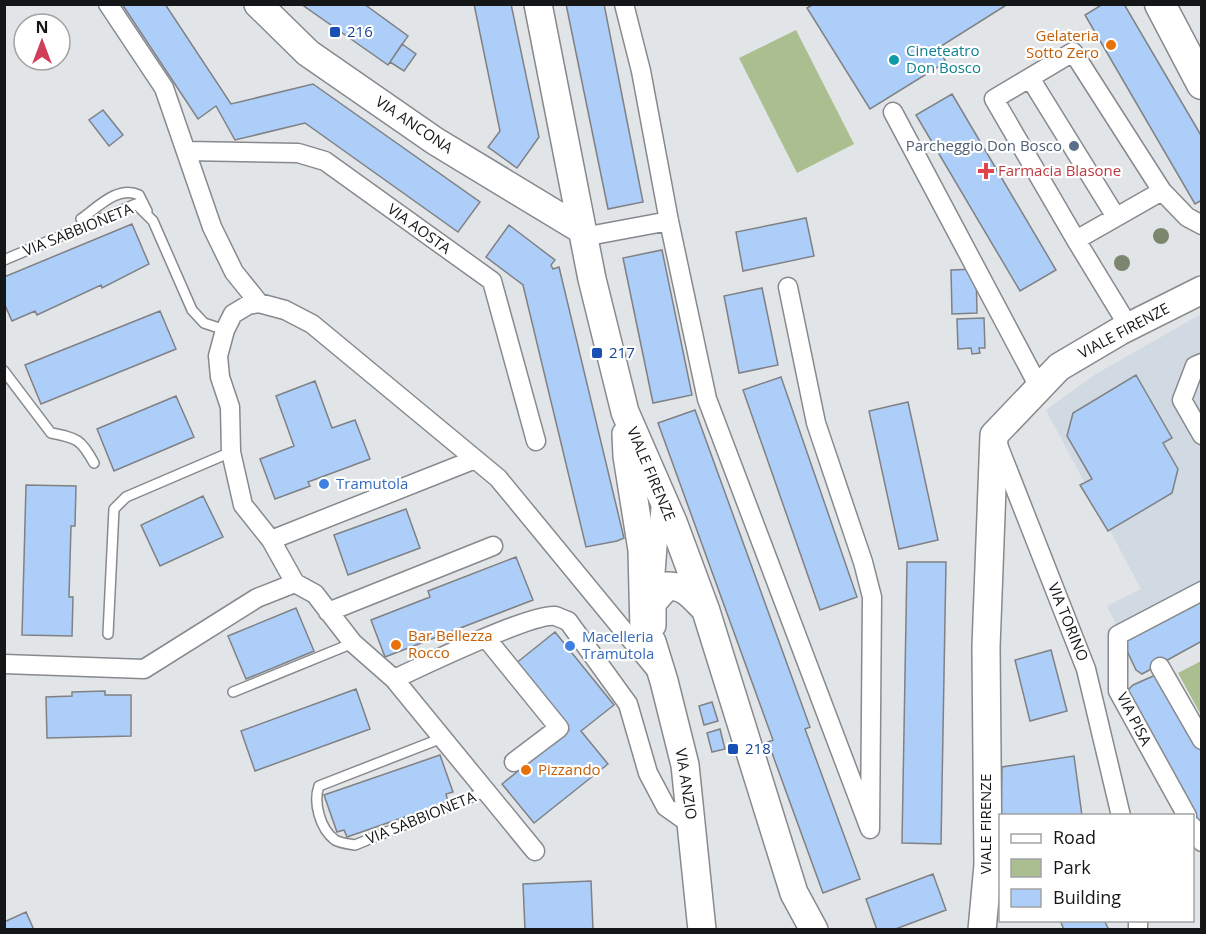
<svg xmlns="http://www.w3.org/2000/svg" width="1206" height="934" viewBox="0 0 1206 934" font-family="'Open Sans',sans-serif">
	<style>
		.built { fill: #d1d9e3 }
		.green { fill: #abbe90 }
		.building { fill: #adcef8; stroke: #7f8184; stroke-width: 1.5 }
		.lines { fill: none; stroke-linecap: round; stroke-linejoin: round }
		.lane-casing { stroke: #87898d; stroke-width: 12 }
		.street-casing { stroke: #87898d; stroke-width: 21 }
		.secondary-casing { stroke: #87898d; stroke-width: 30 }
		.primary-casing { stroke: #87898d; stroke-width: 33 }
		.lane { stroke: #fff; stroke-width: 9 }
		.street { stroke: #fff; stroke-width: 18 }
		.secondary { stroke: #fff; stroke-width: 27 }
		.primary { stroke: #fff; stroke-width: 30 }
		.tree { fill: #7c856d }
		.transit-dot { fill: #1a4fb4; stroke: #fff; stroke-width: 2 }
		.food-dot { fill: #e8710a; stroke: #fff; stroke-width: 2 }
		.culture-dot { fill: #0f9aa8; stroke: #fff; stroke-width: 2 }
		.service-dot { fill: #5c6f8a; stroke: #fff; stroke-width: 2 }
		.health-dot { fill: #e0444e; stroke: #fff; stroke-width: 2 }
		.shop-dot { fill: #3f7fe0; stroke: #fff; stroke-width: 2 }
		.labels { text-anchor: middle; stroke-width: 4.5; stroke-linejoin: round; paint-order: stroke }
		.transit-label { font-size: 15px; fill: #164399; stroke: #fff; text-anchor: start }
		.food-label { font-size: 15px; fill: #c56008; stroke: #fff; text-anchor: start }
		.culture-label { font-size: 15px; fill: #0d838f; stroke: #fff; text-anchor: start }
		.street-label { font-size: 15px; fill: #151617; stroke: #fff }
		.service-label { font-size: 15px; fill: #4e5e75; stroke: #fff; text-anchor: end }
		.health-label { font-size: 15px; fill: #be3a42; stroke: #fff; text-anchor: start }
		.shop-label { font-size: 15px; fill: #366cbe; stroke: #fff; text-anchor: start }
	</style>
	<rect width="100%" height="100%" fill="#e2e5e8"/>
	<path class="built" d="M1201,314V582L1117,626L1107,606L1141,589L1046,410L1096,374Z"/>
	<path class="green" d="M796,30L854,144L797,173L739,58Z
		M1201,661V715L1178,673Z"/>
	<path class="building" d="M122,4H165L231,104L313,84L480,202L458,232L305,123L235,140L216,106L198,119Z
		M301,4H364L408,36L388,65Z
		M474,4H511L539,137L517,168L488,147L500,131Z
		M566,4H604L643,202L608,209Z
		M814,4H1008L938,48L946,62L870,109L807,8Z
		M1103,4H1124L1202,137V200L1195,204L1085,15Z
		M402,44L416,54L404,71L390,62Z
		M952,94L1056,270L1020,291L916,115Z
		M103,110L123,135L109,146L89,120Z
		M806,218L814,256L743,271L736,232Z
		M132,224L149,264L102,288L101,285L37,315L35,311L12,321L4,303V277Z
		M509,225L555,260L551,265L553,269L559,267L624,538L617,541L586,547L523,285L486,257Z
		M662,250L692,395L653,403L623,258Z
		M976,269L977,313L952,314L951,270Z
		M762,288L778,365L739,373L724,296Z
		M160,311L176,349L41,404L25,365Z
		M984,318L985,348H979L980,353L972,354L971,348L958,349L957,319Z
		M1136,375L1172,438L1163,443L1178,469L1172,493L1108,531L1080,485L1092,479L1067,436L1073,413Z
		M781,377L857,597L820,610L743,390Z
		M315,381L332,428L355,420L370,459L308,482L310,486L275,499L260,459L294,446L276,396Z
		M176,396L194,437L114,471L97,429Z
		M908,402L938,540L899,549L869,411Z
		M695,410L810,727L805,729L860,879L823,893L768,742L773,740L658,423Z
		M26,485L76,486L75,526H71L69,597H73L72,636L22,635Z
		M203,496L223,537L160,566L141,525Z
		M406,509L420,548L348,575L334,535Z
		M516,557L533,600L385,657L371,620L430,597L428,591Z
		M907,562H946L941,844L902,843Z
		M1202,596V641L1142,674L1136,670L1122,640Z
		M296,608L314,651L246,679L228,636Z
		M555,632L614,705L581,731L608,764L534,823L502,784L569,730L515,664Z
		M1051,650L1067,711L1030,721L1015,660Z
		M1160,673L1202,748V830L1126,692L1133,685Z
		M356,689L370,729L255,771L241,731Z
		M105,691V695H131V736L47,738L46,697L72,696V692Z
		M712,702L718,721L704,725L699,706Z
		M720,729L725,749L712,752L707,733Z
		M440,755L453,792L446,794L448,802L347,837L344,830L337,832L324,795Z
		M1074,756L1082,816H1001L1002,767Z
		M933,874L946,910L893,930H877L866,899Z
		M591,881L593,930H525L523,884Z
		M26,912L34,930H4V922Z
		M1060,920H1104L1109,930H1064Z"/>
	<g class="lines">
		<defs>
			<path id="lane" d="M81,219C98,207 118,185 139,195L147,211
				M4,260L136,204L153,221L192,310L204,323L225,330
				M4,371L51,433C77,438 81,439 94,463
				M108,634L114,509L126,497L231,452
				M233,692L353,643
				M442,738L319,786C313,802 320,829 335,840C340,843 349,844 355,845L484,792"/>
			<path id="street" d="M108,4L164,88L212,227L234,272L259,303
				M624,4L641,71L669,221L707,399L870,829L872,597L863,562L816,423L788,287
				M1030,78L1116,217
				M893,112L1039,387
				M187,151L298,153L325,161L492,281L536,441
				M1162,191L1076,240L994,99L1073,52L1162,191L1187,217L1202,225
				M583,237L669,221
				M1076,240L1129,327
				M1202,363L1195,366L1182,400L1202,435
				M998,445L1086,669L1121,816
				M271,540L473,460
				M654,592L661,501
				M328,612L493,546
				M486,638L559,728L514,762
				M4,664L144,669L257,598L295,583
				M1160,667L1202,740
				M394,679C421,667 531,613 555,616C559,617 564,620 568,621L628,704L648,773L666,807L693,826
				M1187,816L1118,691V635L1202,591
				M1192,826L1202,842
				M535,851L394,679L353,643L315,594L295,583L271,540L243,505L231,452L230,407L220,377L218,356L225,330L233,314L248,305L259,303L285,310L312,324L498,478L656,670
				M1138,920V930"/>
			<path id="secondary" d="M258,4L308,53L435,141L582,230
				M538,4L592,279L625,412L673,522L706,611L794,893L814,930
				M626,434L627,456L642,550L644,631L652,642L664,681L685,765L702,930
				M652,625V603L667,586C684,585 692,596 704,608
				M982,930L988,865L986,647L994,435L1059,367L1120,331L1202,290"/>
			<path id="primary" d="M1160,4L1202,84"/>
		</defs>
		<use href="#lane" class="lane-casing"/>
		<use href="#street" class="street-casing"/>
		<use href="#secondary" class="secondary-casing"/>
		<use href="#primary" class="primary-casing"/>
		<use href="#lane" class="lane"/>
		<use href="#street" class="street"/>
		<use href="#secondary" class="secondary"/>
		<use href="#primary" class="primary"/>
	</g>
	<g class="tree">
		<circle cx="1161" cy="236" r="8"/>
		<circle cx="1122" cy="263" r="8"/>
	</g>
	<g class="transit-dot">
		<rect x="329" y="26" width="12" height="12" rx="3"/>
		<rect x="591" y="347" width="12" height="12" rx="3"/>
		<rect x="727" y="743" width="12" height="12" rx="3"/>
	</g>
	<g class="food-dot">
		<circle cx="1111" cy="45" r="6"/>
		<circle cx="396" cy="645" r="6"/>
		<circle cx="526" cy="770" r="6"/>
	</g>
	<circle class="culture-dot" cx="894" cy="60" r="6"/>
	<circle class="service-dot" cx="1074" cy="146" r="6"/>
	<path class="health-dot" d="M983 162h6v6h6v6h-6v6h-6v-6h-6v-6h6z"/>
	<g class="shop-dot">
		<circle cx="324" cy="484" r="6"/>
		<circle cx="570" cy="646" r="6"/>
	</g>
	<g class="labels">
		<g class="transit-label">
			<text x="347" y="37">216</text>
			<text x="609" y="358">217</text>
			<text x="745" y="754">218</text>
		</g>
		<g class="food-label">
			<text x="1099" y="41" text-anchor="end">Gelateria<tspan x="1099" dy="17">Sotto Zero</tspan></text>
			<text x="408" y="641">Bar Bellezza<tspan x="408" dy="17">Rocco</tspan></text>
			<text x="538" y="775">Pizzando</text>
		</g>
		<g class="culture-label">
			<text x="906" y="56">Cineteatro<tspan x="906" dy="17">Don Bosco</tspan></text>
		</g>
		<g class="street-label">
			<text transform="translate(414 125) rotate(34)" y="5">VIA ANCONA</text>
			<text transform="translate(419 229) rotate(36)" y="5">VIA AOSTA</text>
			<text transform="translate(78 230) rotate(-22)" y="5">VIA SABBIONETA</text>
			<text transform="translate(1124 331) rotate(-28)" y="5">VIALE FIRENZE</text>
			<text transform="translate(651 474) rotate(67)" y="5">VIALE FIRENZE</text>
			<text transform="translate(1068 622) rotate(68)" y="5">VIA TORINO</text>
			<text transform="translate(1134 719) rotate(63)" y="5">VIA PISA</text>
			<text transform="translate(686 784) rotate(81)" y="5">VIA ANZIO</text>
			<text transform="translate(421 818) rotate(-22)" y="5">VIA SABBIONETA</text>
			<text transform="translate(986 824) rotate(-90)" y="5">VIALE FIRENZE</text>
		</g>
		<g class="service-label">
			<text x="1062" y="151">Parcheggio Don Bosco</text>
		</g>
		<g class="health-label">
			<text x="998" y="176">Farmacia Blasone</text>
		</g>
		<g class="shop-label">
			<text x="336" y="489">Tramutola</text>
			<text x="582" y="642">Macelleria<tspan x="582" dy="17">Tramutola</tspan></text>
		</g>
	</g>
	<rect width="1206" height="934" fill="none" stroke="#151617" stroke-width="12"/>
	<rect x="999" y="814" width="195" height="108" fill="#ffffff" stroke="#a1a2a2" stroke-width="1.5"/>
	<rect x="1011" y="834" width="30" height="9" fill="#ffffff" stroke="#a1a2a2" stroke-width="1.5"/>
	<text x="1053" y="844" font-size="18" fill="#151617">Road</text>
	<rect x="1011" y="859" width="30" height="18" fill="#abbe90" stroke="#a1a2a2" stroke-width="1.5"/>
	<text x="1053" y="874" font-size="18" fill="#151617">Park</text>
	<rect x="1011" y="889" width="30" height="18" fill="#adcef8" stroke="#a1a2a2" stroke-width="1.5"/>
	<text x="1053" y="904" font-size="18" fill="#151617">Building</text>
	<g transform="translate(42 42)"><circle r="28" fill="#ffffff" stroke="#a1a2a2" stroke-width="1.5"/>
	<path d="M0-4.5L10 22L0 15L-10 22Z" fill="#cf3f58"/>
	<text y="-9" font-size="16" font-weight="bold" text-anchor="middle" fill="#151617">N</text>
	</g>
</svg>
